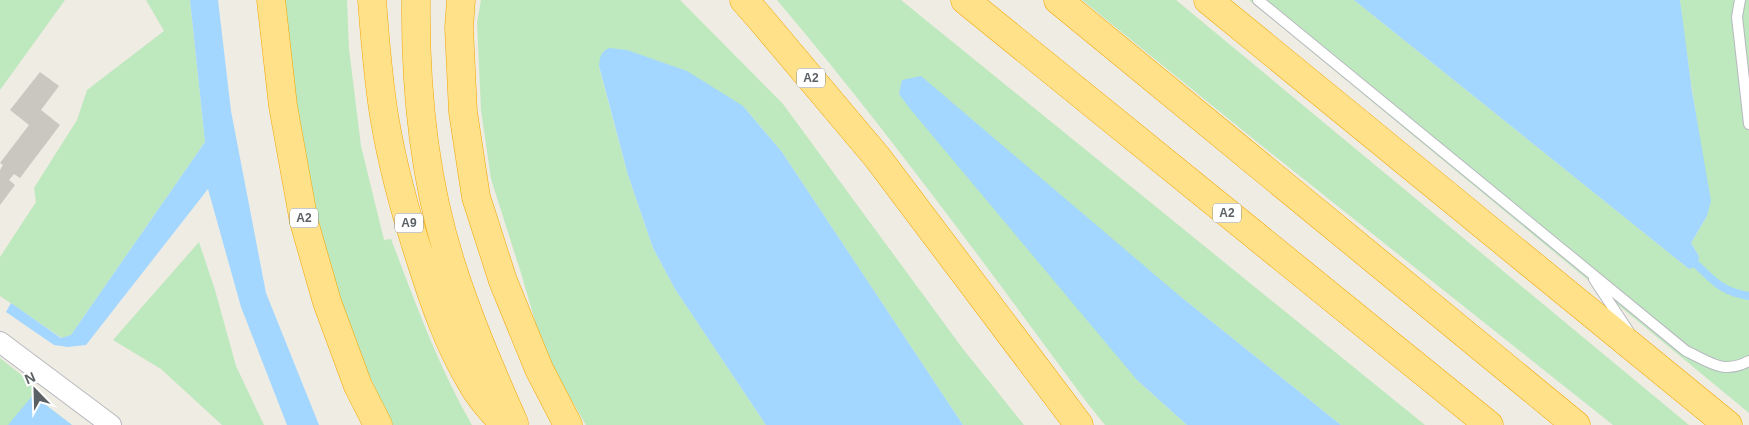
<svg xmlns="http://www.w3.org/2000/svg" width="1749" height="425" viewBox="0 0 1749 425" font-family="Helvetica,sans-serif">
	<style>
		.green { fill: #bee8be }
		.water { fill: #a3d7ff }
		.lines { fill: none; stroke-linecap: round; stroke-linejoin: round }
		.stream { stroke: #a3d7ff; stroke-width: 8 }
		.building { fill: #cac7c0 }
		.service-casing { stroke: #b6b9be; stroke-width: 12 }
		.minor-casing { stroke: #b6b9be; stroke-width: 22 }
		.motorway-casing { stroke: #f2a600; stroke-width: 29 }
		.service { stroke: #fff; stroke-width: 10 }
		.minor { stroke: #fff; stroke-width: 20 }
		.motorway { stroke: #ffe18a; stroke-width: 28 }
		.labels { text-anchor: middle; stroke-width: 4; stroke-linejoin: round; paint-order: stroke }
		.shield { fill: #fff; stroke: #8c9093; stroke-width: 1 }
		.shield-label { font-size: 12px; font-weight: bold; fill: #5b6065 }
	</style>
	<rect width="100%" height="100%" fill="#efece3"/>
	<path class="green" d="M0,0H65L0,90Z
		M146,0H190L205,142L71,335L62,338L0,296V257L36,202L34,188L77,120L87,90L164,31Z
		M280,0H347L349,49L361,146L384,240L391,239C415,302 438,366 472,425H393L381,403L347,323L322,248L304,165Z
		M481,0H680L783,104L963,349L1024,425H963L782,152L743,106L599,67L628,175L653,248L675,289L766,425H586L545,355L521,273L491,179L481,110L477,23Z
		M777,0H901L1425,425H1341L1181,297L1137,380L1187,425H1105L1088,404C987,267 887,130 777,0Z
		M1082,0H1176L1689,425H1613L1262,146Z
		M1249,0H1354L1689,269L1699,256L1691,243L1707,216L1700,142L1683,29L1680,0H1749V413Z
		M199,242L215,290L236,366L264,425H222L161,369L113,340Z
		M0,358L33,384V395L72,425H0Z"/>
	<path class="water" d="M190,0H218L231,111L266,293L319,425H287L241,307L208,189L86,345L68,347L54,345L6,312L11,303L61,338L71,335L205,142Z
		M1354,0H1680L1692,91L1711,201L1707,216L1691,243L1699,256L1698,266L1689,269Z
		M609,48L627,50L687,71L743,106L782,152L963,425H766L675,289L653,248L628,175L599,66C600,58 600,52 609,48Z
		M921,76L1181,297L1341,425H1187L1137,380L911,110L899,94L902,80Z
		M33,395L72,425H8Z"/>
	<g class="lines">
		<path class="stream" d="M1698,266C1715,283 1724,292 1749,296"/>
	</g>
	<path class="building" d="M40,72L59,86L41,110L60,125L20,178L14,174L9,180L15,185L0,205V170L3,165L0,163L29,125L10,110Z"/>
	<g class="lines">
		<defs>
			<path id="service" d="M1258,0L1686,351C1710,362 1723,375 1749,361
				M1740,0L1737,17L1749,124
				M1594,279L1629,332"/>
			<path id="minor" d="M0,342L111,425"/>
			<path id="motorway" d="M271,0L283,106L304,222L327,302L358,386L378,425
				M372,0C375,40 378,81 385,121C393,168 406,215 421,261C434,302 448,343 470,380C479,397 492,411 505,425
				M416,0C415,88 424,179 451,264C468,318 491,371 514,423
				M461,0L459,28L463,112L476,197L503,281L539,369L568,425
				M744,0L759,17L877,157L1079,425
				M965,0L1489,425
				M1058,0L1576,425
				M1208,0L1728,425"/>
		</defs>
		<use href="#service" class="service-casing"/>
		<use href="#minor" class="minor-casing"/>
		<use href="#motorway" class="motorway-casing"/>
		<use href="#service" class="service"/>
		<use href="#minor" class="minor"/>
		<use href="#motorway" class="motorway"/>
	</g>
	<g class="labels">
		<g class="shield">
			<rect x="797" y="68.5" width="28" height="19" rx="4"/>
			<rect x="1213" y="203.5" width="28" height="19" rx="4"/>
			<rect x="290" y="208.5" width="28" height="19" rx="4"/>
			<rect x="395" y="213.5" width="28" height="19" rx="4"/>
		</g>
		<g class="shield-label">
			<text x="811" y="82">A2</text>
			<text x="1227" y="217">A2</text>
			<text x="304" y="222">A2</text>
			<text x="409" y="227">A9</text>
		</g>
	</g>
	<g transform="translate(35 390) rotate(337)" stroke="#ffffff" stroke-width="4" paint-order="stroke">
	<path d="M0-4L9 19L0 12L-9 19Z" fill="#5b6065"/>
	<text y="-8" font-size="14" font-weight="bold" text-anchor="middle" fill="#5b6065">N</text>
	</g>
</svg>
